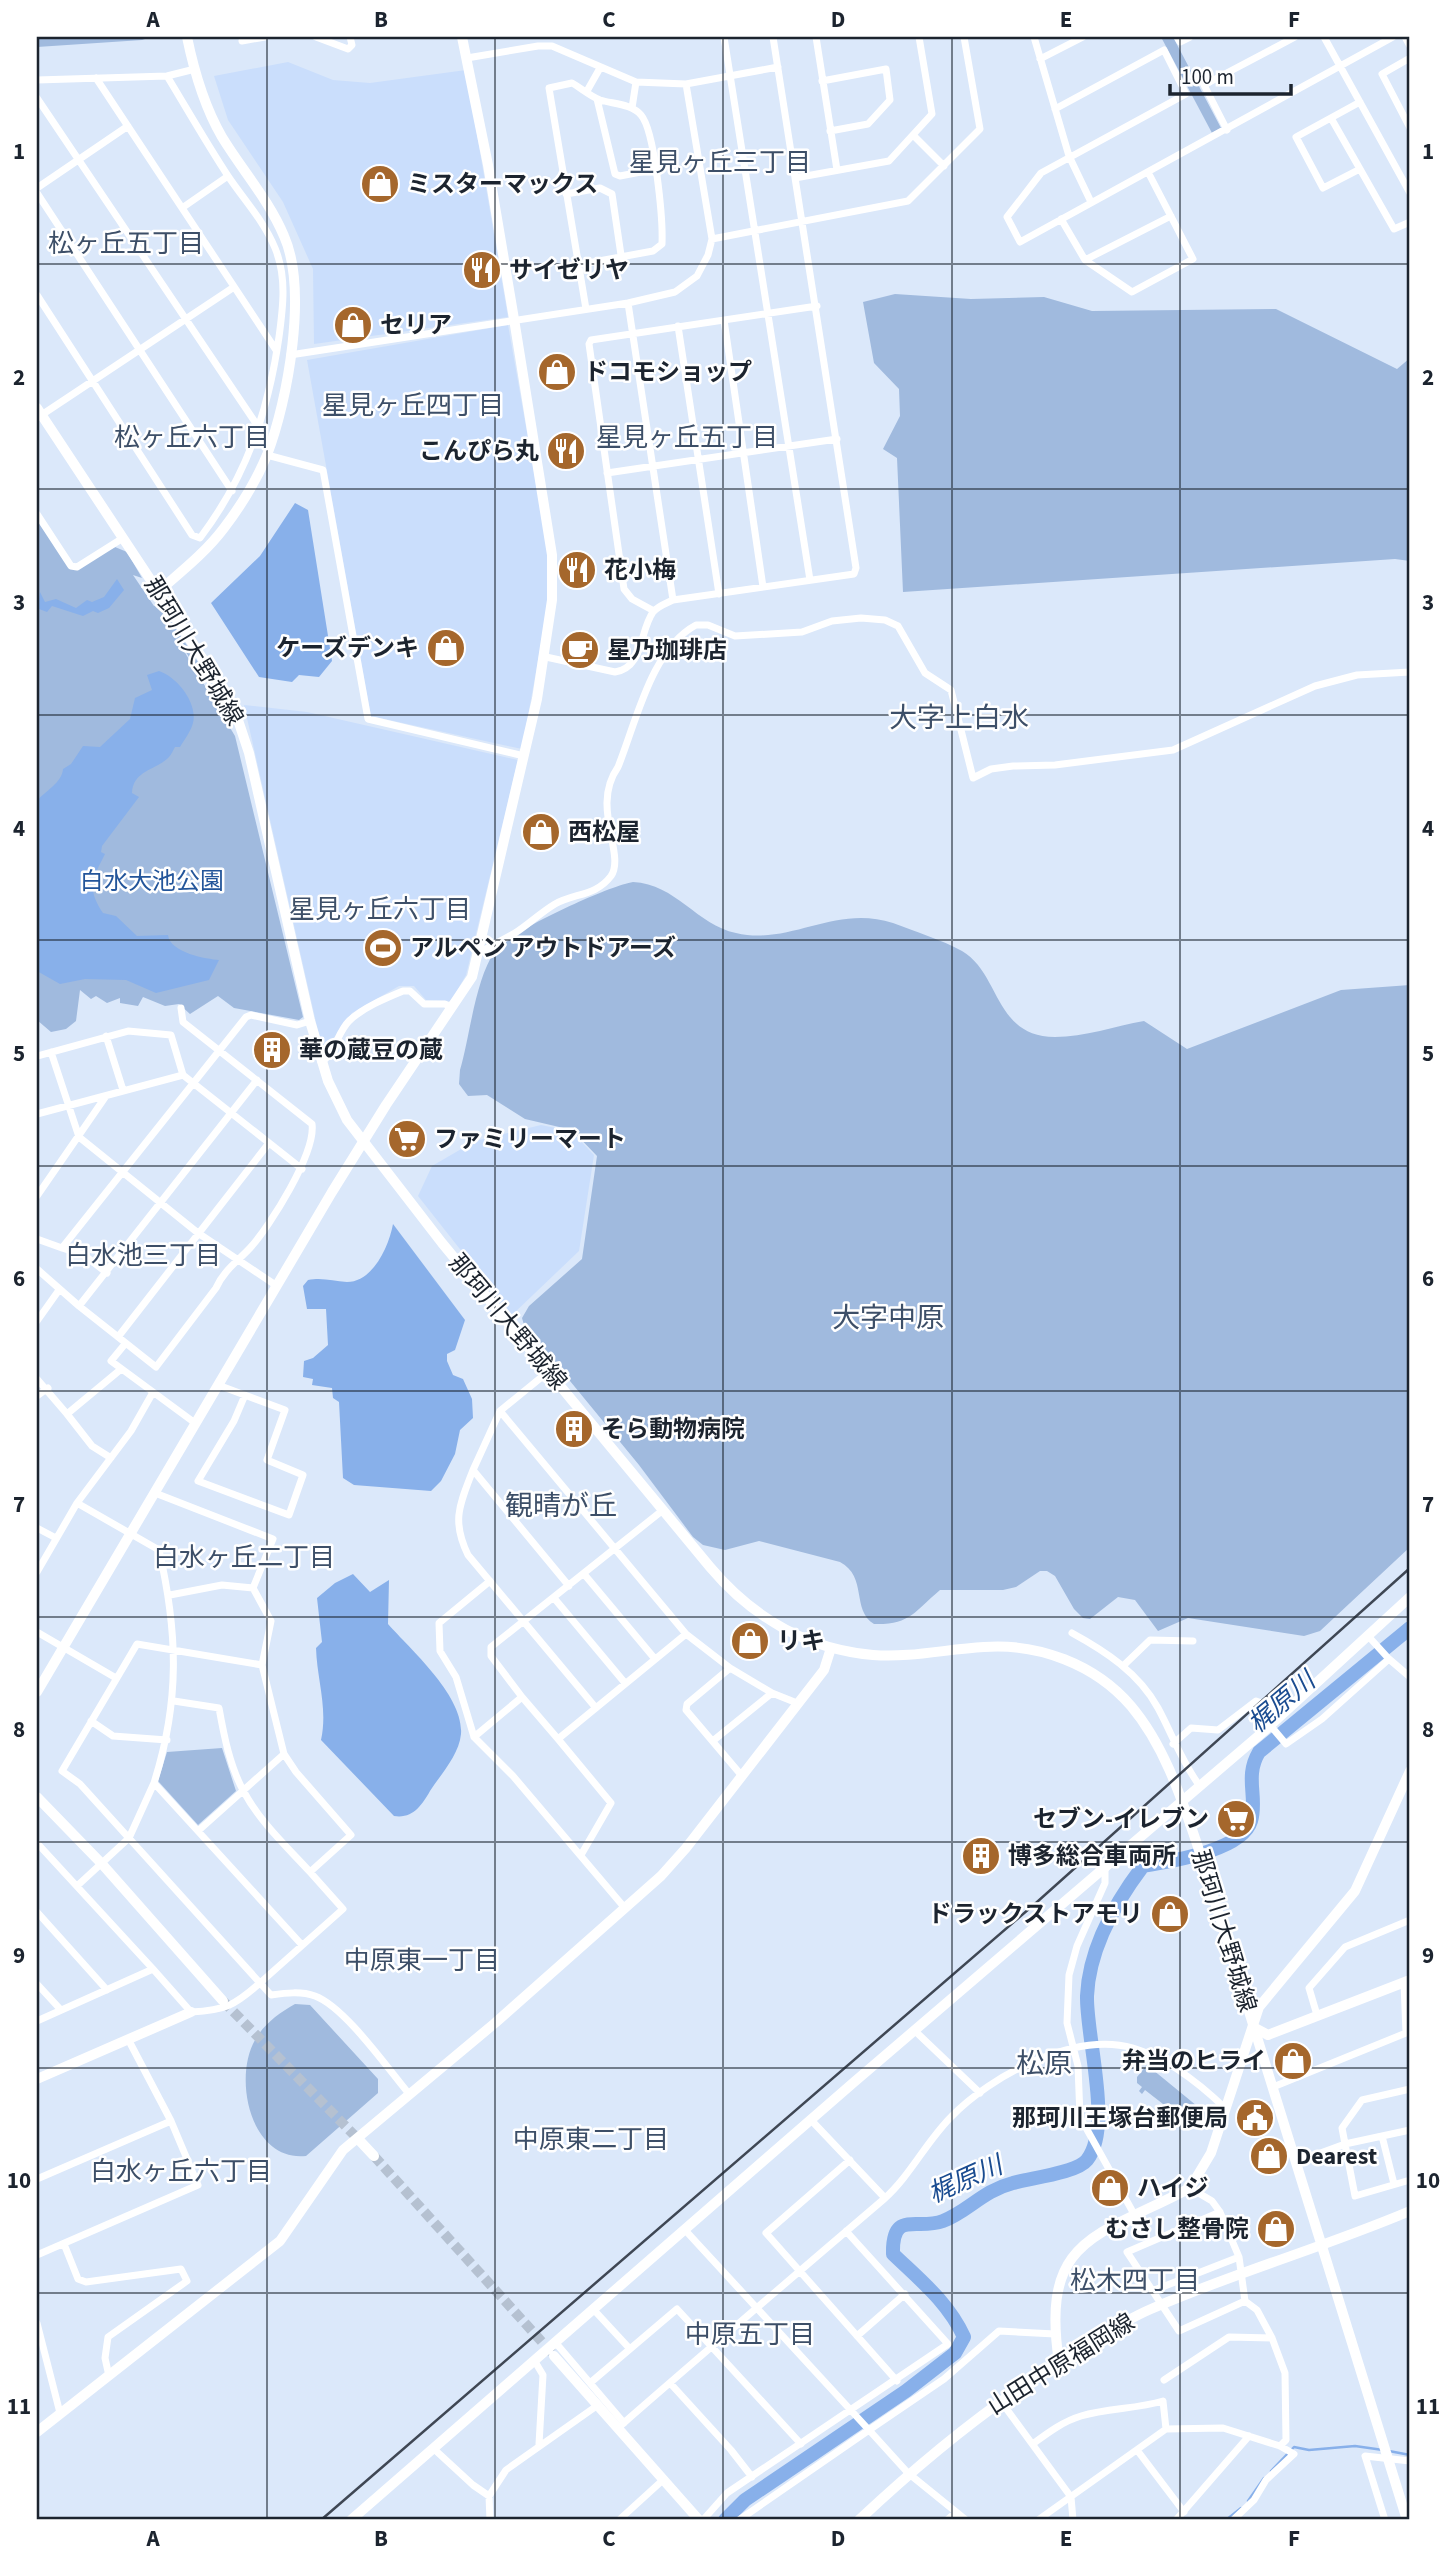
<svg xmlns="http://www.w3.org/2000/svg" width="1447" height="2557" viewBox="0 0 1447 2557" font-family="'Source Sans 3','Noto Sans JP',sans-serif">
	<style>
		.built { fill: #cadefc }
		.green { fill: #a0bade }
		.water { fill: #88b0ea }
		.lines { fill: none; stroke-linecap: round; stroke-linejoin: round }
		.stream { stroke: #88b0ea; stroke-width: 2.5 }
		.river { stroke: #88b0ea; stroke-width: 14 }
		.tertiary-tunnel { stroke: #b5c1d1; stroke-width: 10; stroke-dasharray: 10 5; stroke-linecap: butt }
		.minor { stroke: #fff; stroke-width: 7 }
		.tertiary { stroke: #fff; stroke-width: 10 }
		.secondary { stroke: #fff; stroke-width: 10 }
		.rail { stroke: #3f4754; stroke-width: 2.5 }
		.grid { fill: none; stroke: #1c242f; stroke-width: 2; stroke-opacity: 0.55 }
		.labels { text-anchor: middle; stroke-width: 5; stroke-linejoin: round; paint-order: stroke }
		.poi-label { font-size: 24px; font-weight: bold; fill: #1c242f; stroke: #fff; text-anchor: start }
		.street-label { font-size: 24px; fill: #1c242f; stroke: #fff }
		.park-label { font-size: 24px; fill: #23559a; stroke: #fff }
		.neighbourhood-label { font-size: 26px; fill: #3d4f68; stroke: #fff }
		.water-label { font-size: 26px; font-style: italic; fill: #1a4c91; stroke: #fff }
		.quarter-label { font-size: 28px; fill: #3d4f68; stroke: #fff }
		.neatline { fill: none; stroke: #1c242f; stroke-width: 2.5 }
		.grid-label { font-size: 23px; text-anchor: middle; font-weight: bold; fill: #1c242f }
	</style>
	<rect width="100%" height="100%" fill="#dbe8fa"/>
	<path class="built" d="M288,62L333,80L370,83L466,70L508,317L314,344L313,269L283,202L228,120L214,76Z
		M508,325L549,557L548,605L522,749L371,716L307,360Z
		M244,705L307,712L518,760L466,975L451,1001L426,1000L414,986H399L352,1013L323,1053Z
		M541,1125L571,1131L594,1155L579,1251L512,1315L418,1196L432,1166L475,1141Z"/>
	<path class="green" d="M37,37H151L142,40L37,47Z
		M1161,37H1173L1221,128L1212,133Z
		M895,294L971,299L1044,297L1092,311L1276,309L1397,369L1410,358V561L1395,559L903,592L897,458L883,449L900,416L899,389L874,363L863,302Z
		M37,518L71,569L115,547L127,552L142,578L133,575L154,606L160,605L164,609C176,631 189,647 201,667L199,672L172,631L235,736L303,1017L299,1020L234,1008L218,996L190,1014L179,1004L165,1006L143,997L138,1006L120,1003V998L107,1003L96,996L91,999L80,990L76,1021L66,1029L51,1032L37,1020Z
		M633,882C676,884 697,925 736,933C790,946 835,904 893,923C914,931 942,940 962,951C1001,974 994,1037 1055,1037C1084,1037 1116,1026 1144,1021L1187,1049L1341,990L1410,985V1547L1320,1631L1304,1636L1188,1618L1158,1631L1135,1600L1118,1597L1090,1619L1083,1618L1074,1609L1055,1576L1047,1571H1040L1016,1587L1003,1590H940C914,1612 910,1625 874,1624C851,1610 868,1577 840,1562L759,1541L725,1550L703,1545L693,1537L639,1465L524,1325L522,1318L529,1306L582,1259L597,1156L572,1130L525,1119L487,1095L468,1096L459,1084L460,1070C470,1036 475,980 495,951C508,932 608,886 633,882Z
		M222,1748L236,1791L198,1825L158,1781L167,1752Z
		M295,2004L310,2005L378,2079V2093L306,2156C250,2162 233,2078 255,2040C264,2024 279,2013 295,2004Z
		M1147,2065L1208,2115L1198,2127L1182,2118L1179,2122L1176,2120L1178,2115L1170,2109L1166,2113L1160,2108L1163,2104L1145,2090L1142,2094L1139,2091L1142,2087L1137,2083V2077Z"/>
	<path class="water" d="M295,503L308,510L332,661L319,677L299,675L292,682L259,677L211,603L260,556Z
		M117,579L124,590L109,608L98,613L93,611L83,616L52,606L47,612L39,609L37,612L40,592L45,602L56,599L76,608L87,600L92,602L104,597Z
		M159,671C177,677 198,703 193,723C191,731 184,740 180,747H175C173,750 172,754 169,757C157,770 133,770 132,793L139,797L102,846L101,852L105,854C93,878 86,888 103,913L116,916L137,936L168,935C170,953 207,959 219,960L209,980L156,993L126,980L85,979L60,984L37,971V801C45,791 62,783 63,769L71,764L83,746L100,747L130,719L135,698L152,690L147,675Z
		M393,1224L465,1320L455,1350L447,1354V1361L453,1375L463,1379L472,1399L473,1418L460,1430L455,1454L441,1481L431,1491L354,1485L343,1478L339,1402L333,1398L332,1388L312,1385L313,1379L303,1377L304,1361L313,1358L328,1345L326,1309H307L303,1286L308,1280C322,1277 333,1281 347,1282C373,1282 389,1246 393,1224Z
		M353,1574L370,1592L389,1580L388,1624C411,1650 464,1696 461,1734C459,1755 441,1774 430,1791C422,1805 413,1819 394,1816L321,1740C328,1708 317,1680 316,1648L322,1642L317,1598L335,1583Z"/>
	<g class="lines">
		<path class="stream" d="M1389,2451L1410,2455
			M1271,2471L1294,2447L1309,2450L1355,2446L1383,2450
			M1248,2501L1264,2478
			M1226,2520L1241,2508"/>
		<path class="river" d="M725,2520L745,2500L906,2391L955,2353L964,2337C948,2302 920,2280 893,2254C892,2209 916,2231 943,2221C969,2211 982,2191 1013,2183C1030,2178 1077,2173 1087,2160C1113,2127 1086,2037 1087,1996C1089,1948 1115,1903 1143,1866C1170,1861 1242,1851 1251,1821C1258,1797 1244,1777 1259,1752L1410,1628"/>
		<path class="tertiary-tunnel" d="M223,2001L360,2141
			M374,2156L552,2353"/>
		<path class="minor" d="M316,37L348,49L352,45L350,37
			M724,37L810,580
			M816,37L837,170
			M1034,37L1069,156L1091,202
			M1177,37L1180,42L1190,37
			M1324,37L1410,193
			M1405,37L1410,46
			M242,41L265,37
			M467,58L538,46H552L636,82L686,84L778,67
			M1410,58L1382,74L1410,128
			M1040,59L1083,37
			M96,78L276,350
			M37,80L167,76L195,69
			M822,81L886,69L890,100L868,124L830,131
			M587,91L600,68
			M37,98L259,428
			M597,99L615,174L620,176L656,169
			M1360,102L1296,137L1323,188L1360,169L1394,229L1410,222
			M632,108L636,82
			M1055,109L1164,50L1186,94L1041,173L1007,217L1020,242L1393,37
			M1331,118L1360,169
			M1227,130L1204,85L1295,37
			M914,136L944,166
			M795,178L889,161L932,114L919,37
			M37,188L128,126
			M37,193L232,491
			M566,194L600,188L612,194L621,255
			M182,208L228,176
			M1061,219L1085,260L1132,292L1193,259L1148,172
			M712,239L908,201L980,129L964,37
			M1085,260L1171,216
			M577,265L653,251L662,244C663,220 655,131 641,115C632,104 613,104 600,100C590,96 581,88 572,83L549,88L586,309
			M37,295L192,535L200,538C246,477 268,413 279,337C283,307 287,277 275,248C264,221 244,200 228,176C207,144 187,109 167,76
			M628,303L673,600
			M724,320L763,587
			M678,326L719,594
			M290,355L628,303L675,292L697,276L708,255L712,239L686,84
			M37,418L234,287
			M267,455L323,470L368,719L524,756
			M607,473L837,439
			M37,514L71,566L77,567L123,538
			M654,611L632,599L624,589L589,344L591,340L817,306
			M546,657L615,672C644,667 639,632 653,612C658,606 667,603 673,600L854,574L856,568L773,37
			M478,954C490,946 503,940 515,933C529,924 540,913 555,904C575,893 596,896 611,876C626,854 590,807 618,767C636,723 651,649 696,625H708L735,636L802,632L832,621L861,618L885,620L898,626L925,673L951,690L973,778L991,769L1013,766L1055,765L1173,750L1315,686L1357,675L1410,672
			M106,1036L123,1090
			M51,1052L79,1137L198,1233L277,1286
			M37,1056L128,1031L171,1035L183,1075
			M321,1062C335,1054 337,1033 349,1021C362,1008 386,998 403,991H410L424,1004H445L452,1008
			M37,1114L183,1075L302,1169
			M37,1196L106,1096
			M37,1239L62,1248L246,1017L251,1015L297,1025L310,1021
			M62,1248L84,1255L107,1273
			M37,1269L79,1306L156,1367L216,1288C224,1270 237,1262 250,1248C270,1226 316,1153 312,1124L183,1022L181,1008
			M79,1306L257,1080
			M37,1321L59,1290
			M118,1337L269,1143
			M125,1344L111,1361L195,1423
			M549,1371L500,1411L686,1634L730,1668L687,1704L686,1710L742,1776
			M37,1379L67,1414L120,1370
			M218,1385L285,1410L267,1460L303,1475L289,1515L198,1481L234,1421L245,1395
			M37,1396L48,1388
			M500,1411L473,1470L569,1586
			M67,1414L92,1446L111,1458
			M473,1470C460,1504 451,1520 468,1555L596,1708
			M155,1493L273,1539L253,1588L271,1621L262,1665L284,1754L296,1772L351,1835L310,1872C287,1847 260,1822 244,1792C230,1767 224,1736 219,1708L174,1701
			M77,1503L159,1550C178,1633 180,1701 154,1783L302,1945
			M37,1528L56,1538
			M37,1572L77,1503L131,1431L152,1394
			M584,1574L655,1659
			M170,1595L222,1585L253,1588
			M554,1598L625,1683
			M37,1632L116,1678
			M1072,1633C1105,1651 1139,1673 1158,1708C1172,1734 1181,1760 1199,1785
			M1369,1637L1389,1659L1410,1677
			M262,1665L137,1644L62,1771L80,1784L260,1983L343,1909L310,1872
			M1123,1666L1150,1640L1193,1641
			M772,1693L797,1703
			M522,1697L558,1739L686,1634
			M91,1721L113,1736L167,1740
			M1270,1725L1286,1744L1322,1719L1389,1659
			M474,1737L456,1677L440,1651L439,1623L490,1581
			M558,1739L611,1803L581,1855
			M714,1740L772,1693L730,1668
			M1173,1744L1191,1728L1218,1730L1256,1701L1285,1712
			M198,1831L284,1754
			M37,1843L153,1969
			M1105,1866V1883L1077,1946L1069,1975L1067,2023L1078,2066L1080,2117L1134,2214
			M77,1886L129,1838L154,1783
			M624,1907L513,1776L474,1737L522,1697L491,1656V1647L663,1510
			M37,1912L107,1990
			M37,1984L61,2010
			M1317,2015L1309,1988L1345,1947L1410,1920
			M37,2021L153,1969L191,2012C226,2010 234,2006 260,1983L271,1995C286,1993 301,1991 315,1996C345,2007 388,2069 410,2095
			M915,2031L980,2093
			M1273,2087L1406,2033L1404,1983
			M811,2120L885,2198
			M1410,2130L1345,2144L1355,2196L1410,2180
			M1382,2136L1394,2184
			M850,2160L766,2233L897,2381
			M1296,2162L1345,2144L1342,2128L1362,2100L1410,2089
			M37,2179L171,2121L128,2039
			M1190,2188L1212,2201L1220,2212L1239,2257L1245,2301L1257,2310L1272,2338L1285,2373L1286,2440L1280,2446
			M1220,2212L1127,2252L1179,2331L1245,2301
			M685,2230L869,2430L944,2379L999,2331L1055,2334
			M64,2244L78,2279L86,2282L181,2269L187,2281L108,2337L105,2358L109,2376
			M37,2255L198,2185L171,2121
			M1152,2291L1239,2257
			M594,2310L630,2349
			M37,2323L60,2413
			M857,2336L905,2294
			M555,2342L624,2423
			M534,2360L543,2375L539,2444
			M1164,2380L1229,2337L1272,2338
			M590,2383L677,2309L801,2444
			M670,2383L731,2450L752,2477
			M1000,2400L1071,2497L1073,2520
			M618,2428C706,2351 795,2275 884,2199C910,2176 926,2142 951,2117C990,2076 1075,2031 1133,2048C1167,2058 1200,2084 1225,2108
			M1034,2443C1049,2432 1064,2421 1081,2416C1108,2408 1136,2409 1163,2401L1166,2429
			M434,2449L473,2485L489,2496
			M1137,2450L1184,2512
			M490,2520L489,2496L506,2470L598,2405
			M619,2520L664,2479
			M703,2520L727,2493L948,2344L846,2231
			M739,2520L869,2430L908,2473L966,2520
			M947,2520L956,2512
			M1038,2520L1166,2429L1223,2428L1280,2446L1294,2454L1266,2480L1254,2500L1233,2520
			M1176,2520L1249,2436
			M1385,2520L1365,2456L1410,2461"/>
		<path class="tertiary" d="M159,591C182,571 206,552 224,528C240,507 257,479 267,455C288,400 308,290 284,236C269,200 242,170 222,137C204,106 194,71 187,37
			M37,1692L332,1192L386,1105L472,977L537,699L552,600V555L514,319L488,165L462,37
			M37,1797L102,1864L223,2001
			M1253,2027L1268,2035L1410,1980
			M37,2079L191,2012
			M360,2141L374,2156
			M554,2356L699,2520
			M37,2432L280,2241L343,2150L495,2023L661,1876L686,1848L824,1670L831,1648
			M351,2520L853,2083L1263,1732L1410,1597"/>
		<path class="secondary" d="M37,408L222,688L236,714L249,753L310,1021L328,1081L347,1120L442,1243L710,1567C752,1617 807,1649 873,1655C910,1658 947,1649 984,1647C1038,1643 1095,1664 1131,1706C1164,1745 1181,1797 1197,1844L1407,2520
			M1059,2362C1040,2236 1098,2237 1190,2188L1211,2153L1259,2007L1355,1891L1410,1771
			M859,2520C927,2456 997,2399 1077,2351C1101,2336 1125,2320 1151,2309C1236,2272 1325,2247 1410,2211"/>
		<path class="rail" d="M321,2520L1037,1902L1410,1568"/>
	</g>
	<path class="grid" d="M267,37V2520M495,37V2520M723,37V2520M952,37V2520M1180,37V2520M37,264H1410M37,489H1410M37,715H1410M37,940H1410M37,1166H1410M37,1391H1410M37,1617H1410M37,1842H1410M37,2068H1410M37,2293H1410"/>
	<defs>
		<symbol id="shop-disc" viewBox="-11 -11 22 22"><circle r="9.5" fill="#a5672c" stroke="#fff"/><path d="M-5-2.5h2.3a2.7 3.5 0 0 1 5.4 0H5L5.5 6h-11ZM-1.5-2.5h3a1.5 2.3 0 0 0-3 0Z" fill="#fff"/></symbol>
		<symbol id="restaurant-disc" viewBox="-11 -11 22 22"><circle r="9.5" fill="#a5672c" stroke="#fff"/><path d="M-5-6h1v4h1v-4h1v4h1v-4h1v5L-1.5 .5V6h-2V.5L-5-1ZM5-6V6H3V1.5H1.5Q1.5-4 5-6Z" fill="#fff"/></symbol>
		<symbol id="cafe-disc" viewBox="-11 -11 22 22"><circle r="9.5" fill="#a5672c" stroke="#fff"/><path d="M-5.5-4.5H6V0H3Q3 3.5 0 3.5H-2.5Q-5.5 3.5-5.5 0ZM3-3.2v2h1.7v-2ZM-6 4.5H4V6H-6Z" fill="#fff"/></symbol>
		<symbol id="stadium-disc" viewBox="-11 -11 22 22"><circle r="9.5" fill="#a5672c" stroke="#fff"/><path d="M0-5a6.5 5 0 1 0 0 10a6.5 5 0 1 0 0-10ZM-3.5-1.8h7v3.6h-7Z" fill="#fff"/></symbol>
		<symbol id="building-disc" viewBox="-11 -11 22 22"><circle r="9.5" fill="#a5672c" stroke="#fff"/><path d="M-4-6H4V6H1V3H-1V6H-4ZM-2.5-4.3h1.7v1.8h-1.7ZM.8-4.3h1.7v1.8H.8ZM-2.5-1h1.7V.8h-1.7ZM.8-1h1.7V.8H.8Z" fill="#fff"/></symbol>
		<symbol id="supermarket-disc" viewBox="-11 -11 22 22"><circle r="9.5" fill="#a5672c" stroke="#fff"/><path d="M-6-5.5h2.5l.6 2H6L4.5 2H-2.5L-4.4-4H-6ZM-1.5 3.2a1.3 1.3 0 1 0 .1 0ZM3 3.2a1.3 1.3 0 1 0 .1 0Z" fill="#fff"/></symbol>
		<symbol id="civic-disc" viewBox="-11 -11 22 22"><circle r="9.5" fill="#a5672c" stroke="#fff"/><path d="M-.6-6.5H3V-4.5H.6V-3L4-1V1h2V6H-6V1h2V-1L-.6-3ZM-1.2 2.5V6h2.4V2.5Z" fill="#fff"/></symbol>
	</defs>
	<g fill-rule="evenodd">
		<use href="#shop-disc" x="358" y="162" width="44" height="44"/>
		<use href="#restaurant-disc" x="460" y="248" width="44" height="44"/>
		<use href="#shop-disc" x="331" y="303" width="44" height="44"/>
		<use href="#shop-disc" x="535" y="350" width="44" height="44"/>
		<use href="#restaurant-disc" x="544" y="429" width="44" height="44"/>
		<use href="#restaurant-disc" x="555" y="548" width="44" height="44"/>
		<use href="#shop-disc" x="424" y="626" width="44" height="44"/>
		<use href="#cafe-disc" x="558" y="628" width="44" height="44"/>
		<use href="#shop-disc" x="519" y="810" width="44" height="44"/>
		<use href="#stadium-disc" x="361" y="926" width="44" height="44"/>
		<use href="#building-disc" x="250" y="1028" width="44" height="44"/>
		<use href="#supermarket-disc" x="385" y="1117" width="44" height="44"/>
		<use href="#building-disc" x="552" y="1407" width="44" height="44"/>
		<use href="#shop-disc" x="728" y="1619" width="44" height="44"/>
		<use href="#supermarket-disc" x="1214" y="1797" width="44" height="44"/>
		<use href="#building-disc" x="959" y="1834" width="44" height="44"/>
		<use href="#shop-disc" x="1148" y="1892" width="44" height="44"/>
		<use href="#shop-disc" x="1271" y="2039" width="44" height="44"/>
		<use href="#civic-disc" x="1233" y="2096" width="44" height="44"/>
		<use href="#shop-disc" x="1247" y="2134" width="44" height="44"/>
		<use href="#shop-disc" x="1088" y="2166" width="44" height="44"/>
		<use href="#shop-disc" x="1254" y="2207" width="44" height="44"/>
	</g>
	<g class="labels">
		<g class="poi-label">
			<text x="407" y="192">ミスターマックス</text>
			<text x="509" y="278">サイゼリヤ</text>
			<text x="380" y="333">セリア</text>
			<text x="584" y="380">ドコモショップ</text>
			<text x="539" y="459" text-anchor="end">こんぴら丸</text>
			<text x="604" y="578">花小梅</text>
			<text x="419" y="656" text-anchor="end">ケーズデンキ</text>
			<text x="607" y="658">星乃珈琲店</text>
			<text x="568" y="840">西松屋</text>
			<text x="410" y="956">アルペン アウトドアーズ</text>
			<text x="299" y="1058">華の蔵豆の蔵</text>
			<text x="434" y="1147">ファミリーマート</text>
			<text x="601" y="1437">そら動物病院</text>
			<text x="777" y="1649">リキ</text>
			<text x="1209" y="1827" text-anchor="end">セブン-イレブン</text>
			<text x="1008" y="1864">博多総合車両所</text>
			<text x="1143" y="1922" text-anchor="end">ドラックストアモリ</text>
			<text x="1266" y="2069" text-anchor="end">弁当のヒライ</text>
			<text x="1228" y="2126" text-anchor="end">那珂川王塚台郵便局</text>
			<text x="1296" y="2164">Dearest</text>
			<text x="1137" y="2196">ハイジ</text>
			<text x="1249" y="2237" text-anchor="end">むさし整骨院</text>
		</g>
		<g class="street-label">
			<text transform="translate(194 651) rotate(59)" y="8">那珂川大野城線</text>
			<text transform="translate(508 1322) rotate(50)" y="8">那珂川大野城線</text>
			<text transform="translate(1224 1931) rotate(73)" y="8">那珂川大野城線</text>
			<text transform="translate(1061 2364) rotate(-32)" y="8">山田中原福岡線</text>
		</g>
		<g class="park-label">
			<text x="152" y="889">白水大池公園</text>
		</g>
		<g class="neighbourhood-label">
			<text x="720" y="171">星見ヶ丘三丁目</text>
			<text x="126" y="252">松ヶ丘五丁目</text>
			<text x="413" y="414">星見ヶ丘四丁目</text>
			<text x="192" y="446">松ヶ丘六丁目</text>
			<text x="687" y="446">星見ヶ丘五丁目</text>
			<text x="380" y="918">星見ヶ丘六丁目</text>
			<text x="143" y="1264">白水池三丁目</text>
			<text x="244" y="1566">白水ヶ丘二丁目</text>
			<text x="422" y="1969">中原東一丁目</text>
			<text x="591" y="2148">中原東二丁目</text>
			<text x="181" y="2180">白水ヶ丘六丁目</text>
			<text x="1135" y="2289">松木四丁目</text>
			<text x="750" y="2343">中原五丁目</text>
		</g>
		<g class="water-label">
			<text transform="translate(1281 1702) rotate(-40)" y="9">梶原川</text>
			<text transform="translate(965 2179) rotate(-24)" y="9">梶原川</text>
		</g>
		<g class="quarter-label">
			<text x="959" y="727">大字上白水</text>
			<text x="888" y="1327">大字中原</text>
			<text x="561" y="1515">観晴が丘</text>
			<text x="1044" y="2073">松原</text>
		</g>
	</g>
	<rect width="1447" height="2557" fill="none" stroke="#ffffff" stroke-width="77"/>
	<path d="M1170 84v10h121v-10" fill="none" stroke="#1c242f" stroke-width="3.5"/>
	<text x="1181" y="84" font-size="21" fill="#1c242f" stroke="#ffffff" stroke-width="5" paint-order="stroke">100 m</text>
	<rect x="38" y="38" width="1370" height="2480" class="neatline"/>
	<g class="grid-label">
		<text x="153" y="27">A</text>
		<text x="381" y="27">B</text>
		<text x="609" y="27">C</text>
		<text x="838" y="27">D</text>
		<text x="1066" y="27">E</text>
		<text x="1294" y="27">F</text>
		<text x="19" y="159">1</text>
		<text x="1428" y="159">1</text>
		<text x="19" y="385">2</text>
		<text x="1428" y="385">2</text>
		<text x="19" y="610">3</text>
		<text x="1428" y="610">3</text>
		<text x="19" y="836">4</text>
		<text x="1428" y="836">4</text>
		<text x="19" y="1061">5</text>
		<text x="1428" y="1061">5</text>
		<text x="19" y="1286">6</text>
		<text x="1428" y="1286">6</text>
		<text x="19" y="1512">7</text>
		<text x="1428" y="1512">7</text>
		<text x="19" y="1737">8</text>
		<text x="1428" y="1737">8</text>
		<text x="19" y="1963">9</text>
		<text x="1428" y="1963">9</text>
		<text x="19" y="2188">10</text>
		<text x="1428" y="2188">10</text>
		<text x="19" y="2414">11</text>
		<text x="1428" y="2414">11</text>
		<text x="153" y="2546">A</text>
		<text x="381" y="2546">B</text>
		<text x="609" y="2546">C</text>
		<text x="838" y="2546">D</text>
		<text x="1066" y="2546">E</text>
		<text x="1294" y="2546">F</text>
	</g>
</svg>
